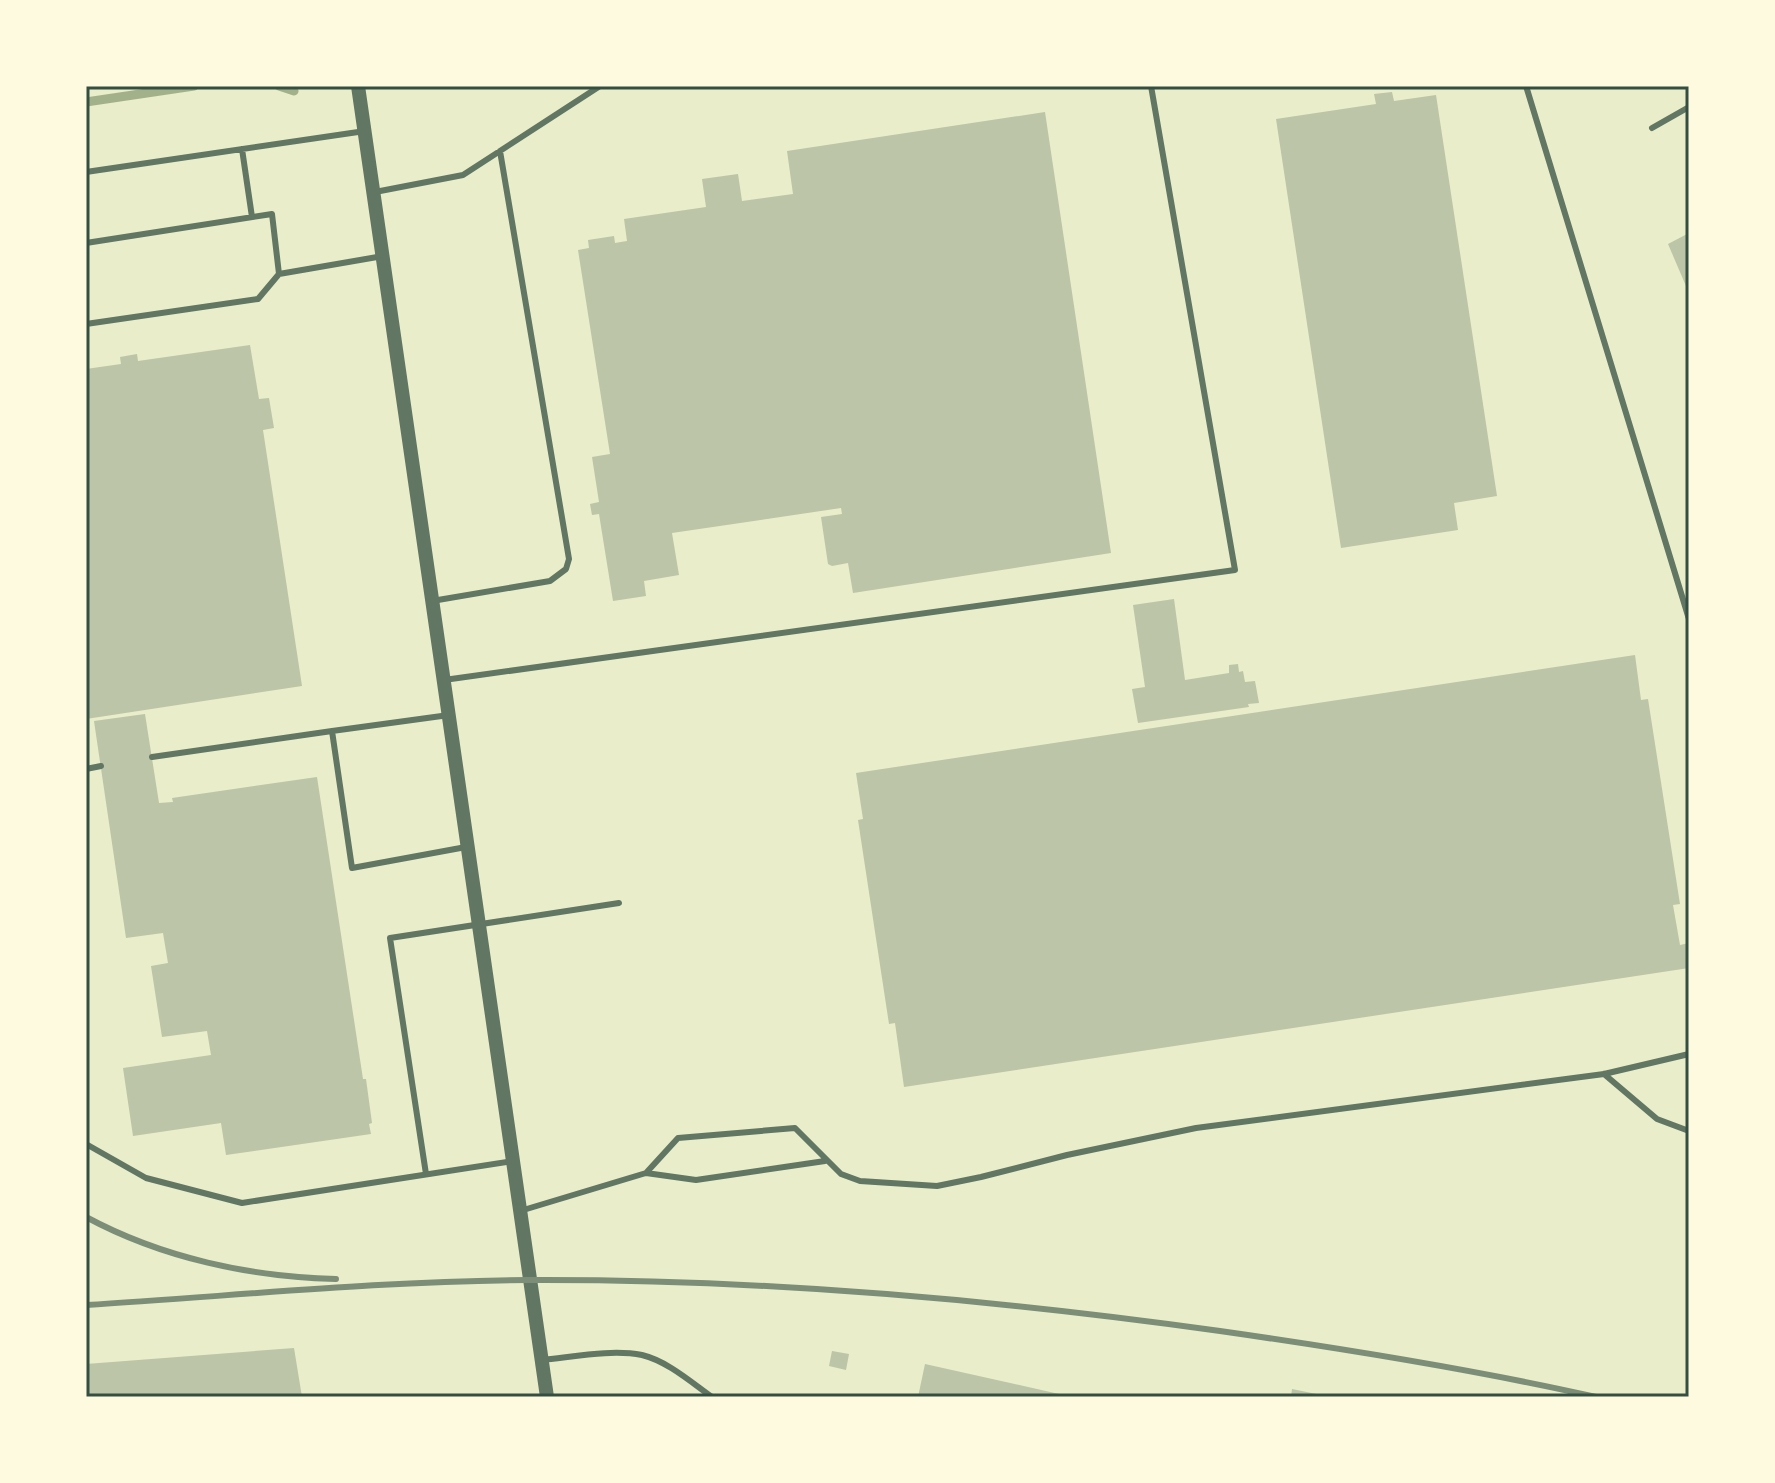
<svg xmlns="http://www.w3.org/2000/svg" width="1775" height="1483" viewBox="0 0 1775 1483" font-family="'Fira Sans Condensed',sans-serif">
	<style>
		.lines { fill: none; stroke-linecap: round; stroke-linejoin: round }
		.stream { stroke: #a3b18a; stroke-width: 9 }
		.building { fill: #bcc5a7 }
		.service { stroke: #617663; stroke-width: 6 }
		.tertiary { stroke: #617663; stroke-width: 14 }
		.rail { stroke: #7c8e77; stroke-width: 6 }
		.neatline { fill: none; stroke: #344e41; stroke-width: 3 }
	</style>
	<rect width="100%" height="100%" fill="#e9edc9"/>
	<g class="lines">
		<path class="stream" d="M279,86L294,91
			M86,102L194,86"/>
	</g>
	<path class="building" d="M1392,92L1394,101L1436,95L1497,496L1454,503L1458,530L1341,548L1276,119L1376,104L1374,94Z
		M1045,112L1111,553L853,593L848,563L832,566L828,564L821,517L842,514L841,508L672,533L679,575L644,581L646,596L613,601L599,514L592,515L590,504L599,502L592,457L610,454L578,250L589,248L588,240L614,236L615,243L627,241L624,219L706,207L702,179L738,174L742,201L793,194L787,151Z
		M1689,233V293L1668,244Z
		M250,345L259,399L269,398L274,428L263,430L302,686L86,719V369L121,364L120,357L137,354L138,361Z
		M1174,599L1185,680L1229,673V665L1238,664L1239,672L1243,671L1245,682L1255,681L1259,703L1248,704L1249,707L1138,723L1132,689L1145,687L1133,605Z
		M1635,655L1641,700L1648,699L1680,904L1673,905L1680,945L1689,943V968L904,1087L895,1023L889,1024L858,820L863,819L856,773Z
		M145,714L159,803L173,802L172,798L317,777L363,1079H366L372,1123L369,1124L371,1134L226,1155L221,1123L133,1136L123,1068L211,1055L207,1031L162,1037L151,966L168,963L163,933L126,938L94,721Z
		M294,1348L302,1397H86V1364Z
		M832,1351L849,1354L846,1370L829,1366Z
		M925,1364L1059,1394L1058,1397H918Z
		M1292,1389L1326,1396V1397H1291Z"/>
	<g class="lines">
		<path class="service" d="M1526,86L1689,619
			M1652,128L1689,107
			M242,149L252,217
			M86,172L365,131
			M375,192L463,175L600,86
			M86,243L272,214L279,274
			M86,324L258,299L279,274L383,256
			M432,601L550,581L566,569L569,559L500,151
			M444,680L1235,570L1151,86
			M449,715L332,731L352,868L466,847
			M152,757L332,731
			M86,769L101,766
			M1604,1074L1657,1119L1689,1131
			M86,1144L146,1178L242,1203L513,1161
			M646,1173L678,1138L795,1128L841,1174L860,1181L937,1186L981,1177L1067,1155L1196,1128L1604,1074L1689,1054
			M426,1174L390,938L619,903
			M520,1211L646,1173L696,1180L825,1161
			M541,1360C573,1357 611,1349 642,1355C667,1361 691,1382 712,1397"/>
		<path class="tertiary" d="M358,86L547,1397"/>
		<path class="rail" d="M86,1217C162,1258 251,1277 336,1279
			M86,1305C233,1296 381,1281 528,1280C759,1279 992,1299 1220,1331C1346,1349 1472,1369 1596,1397"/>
	</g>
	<rect width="1775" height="1483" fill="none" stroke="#fefae0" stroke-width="176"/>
	<rect x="88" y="88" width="1599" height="1307" class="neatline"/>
</svg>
